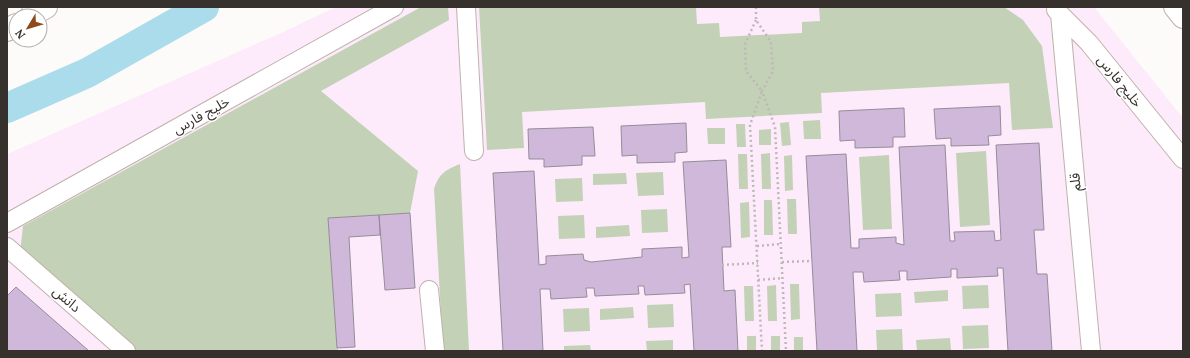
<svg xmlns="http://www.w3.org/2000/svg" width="1190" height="358" viewBox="0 0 1190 358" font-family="'PT Serif','Noto Sans Arabic',serif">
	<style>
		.education { fill: #fdebfc }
		.green { fill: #c3d1b6 }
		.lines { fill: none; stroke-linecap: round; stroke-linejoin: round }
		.river { stroke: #abdceb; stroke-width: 30 }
		.building { fill: #d0b8db; stroke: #948d98 }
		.minor-casing { stroke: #bfb2a9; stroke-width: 20 }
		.major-casing { stroke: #bfb2a9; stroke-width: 24 }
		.path { stroke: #bcb9b6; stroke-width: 2.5; stroke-dasharray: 2 3; stroke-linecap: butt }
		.minor { stroke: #fff; stroke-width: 18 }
		.major { stroke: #fff; stroke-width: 22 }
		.labels { text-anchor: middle; stroke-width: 3; stroke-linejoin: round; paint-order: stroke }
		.street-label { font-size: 14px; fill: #36312d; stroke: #fff }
	</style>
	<rect width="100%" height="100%" fill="#fdfbf9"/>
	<path class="education" d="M336,7H1094L1183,118V351H7V154L283,32Z"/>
	<path class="green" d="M421,7H448L449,20L321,91L418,171L410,213L328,218L338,351H133L20,253L23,226Z
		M479,7H696L697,24L719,23L720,37L802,33V22L820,21L819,7H1004L1023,20L1042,46L1053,128L1012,130L1009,83L821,93L822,113L706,119L705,102L522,112L524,148L487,150Z
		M820,120L821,139H804L803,121Z
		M789,122L791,145L782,146L780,123Z
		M736,124H745L746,147H737Z
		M707,128H725V144H708Z
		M771,129V145H759V130Z
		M986,151L990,225L960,227L956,153Z
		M770,153L771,189H762L761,154Z
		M738,154H747L748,189H739Z
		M792,155L793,190L785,191L784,156Z
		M889,155L892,229L863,230L859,157Z
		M460,164L469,351H443L434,189C439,174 445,170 460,164Z
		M663,172L664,195L638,196L636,173Z
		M626,173L627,184L593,185V174Z
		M582,178L583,201L556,202L555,179Z
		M787,199H796L797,234H788Z
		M764,200H772L773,235H764Z
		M749,202L750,237L741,238L740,203Z
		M667,209L668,232L642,233L641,210Z
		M584,215L585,238L559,239L558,216Z
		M629,225L630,236L596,238V227Z
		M790,284H799L800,319L791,320Z
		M776,285L777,321H768L767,286Z
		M988,285L989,308L963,309L962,286Z
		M744,286H753L754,321H745Z
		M948,290V301L915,303L914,292Z
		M901,293L902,316L876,317L875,294Z
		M673,304L674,327L648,328L647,305Z
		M633,307L634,318L600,320V309Z
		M589,308L590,331L564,332L563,309Z
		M988,325L989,348L963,349L962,326Z
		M902,329L903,351H877L876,330Z
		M747,336H756V351H747Z
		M771,336H780V351H771Z
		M794,337H803V351H794Z
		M950,338L951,350L917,351L916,340Z
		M673,340V351H647L646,341Z
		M590,345L591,351H564V346Z"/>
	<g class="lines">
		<path class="river" d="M7,108L87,73L204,7"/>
	</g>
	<path class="building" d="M1000,106L1001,135L988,136L989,145L951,146V138L936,139L934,109Z
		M904,108L905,137H893V147L855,148V140L840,141L839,111Z
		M686,123L687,152L675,153V162L637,163V155L622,156L621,126Z
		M593,127L595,156H582V165L544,167V159H529L528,129Z
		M1039,143L1044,230H1034L1037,274H1047L1052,351H1008L1003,268H997L998,276L957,278V269H951V277L907,280V271H899L900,280L864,282L863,272H853L857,351H817L806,156L846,154L851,248H859V239L896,237V243L904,245L899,147L945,145L950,241H955L954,232L994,231L995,241L1001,240L996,145Z
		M726,160L731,247H722L724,291L735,290L738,351H694L690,284L684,285L685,293L645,295L644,286H638L639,294L595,296L594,288H586L587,297L551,299L550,289H540L543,351H503L493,173L534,171L539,265L546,264V256L583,254L584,260L591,262L642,257V249L682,247V258L689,257L683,162Z
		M410,213L415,288L385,290L379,215Z
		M379,215L380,235L349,237L355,347L337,348L328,218Z
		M16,287L89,351H7V296Z"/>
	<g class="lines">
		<defs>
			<path id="minor" d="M466,7L474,151
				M1056,10L1089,43L1183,159
				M1060,14L1091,351
				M7,223L394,7
				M7,247L126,351
				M429,290L435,351"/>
			<path id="major" d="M1175,7L1183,17
				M31,16L46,7
				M7,30L16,25"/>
		</defs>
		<use href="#minor" class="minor-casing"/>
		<use href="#major" class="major-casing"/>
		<path class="path" d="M756,7V20L771,42L773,71L762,91L775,127L786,351
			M756,20L745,44L746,71L762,91L750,125L762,351
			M757,246L781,244
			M782,262L812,261
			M722,265L758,263
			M758,280L783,278"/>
		<use href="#minor" class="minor"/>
		<use href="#major" class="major"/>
	</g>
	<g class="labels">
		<g class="street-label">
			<text transform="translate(1120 81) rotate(51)" y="5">خلیج فارس</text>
			<text transform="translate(201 115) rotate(-29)" y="5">خلیج فارس</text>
			<text transform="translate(1075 182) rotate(-95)" y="5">قلم</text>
			<text transform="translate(67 299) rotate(41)" y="5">دانش</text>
		</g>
	</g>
	<rect width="1190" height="358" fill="none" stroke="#36312d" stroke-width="16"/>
	<g transform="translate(28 28) rotate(232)"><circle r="19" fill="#ffffff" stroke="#afadab"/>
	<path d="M0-3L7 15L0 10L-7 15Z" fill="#8e4b1d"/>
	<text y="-6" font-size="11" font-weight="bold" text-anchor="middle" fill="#36312d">N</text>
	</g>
</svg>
